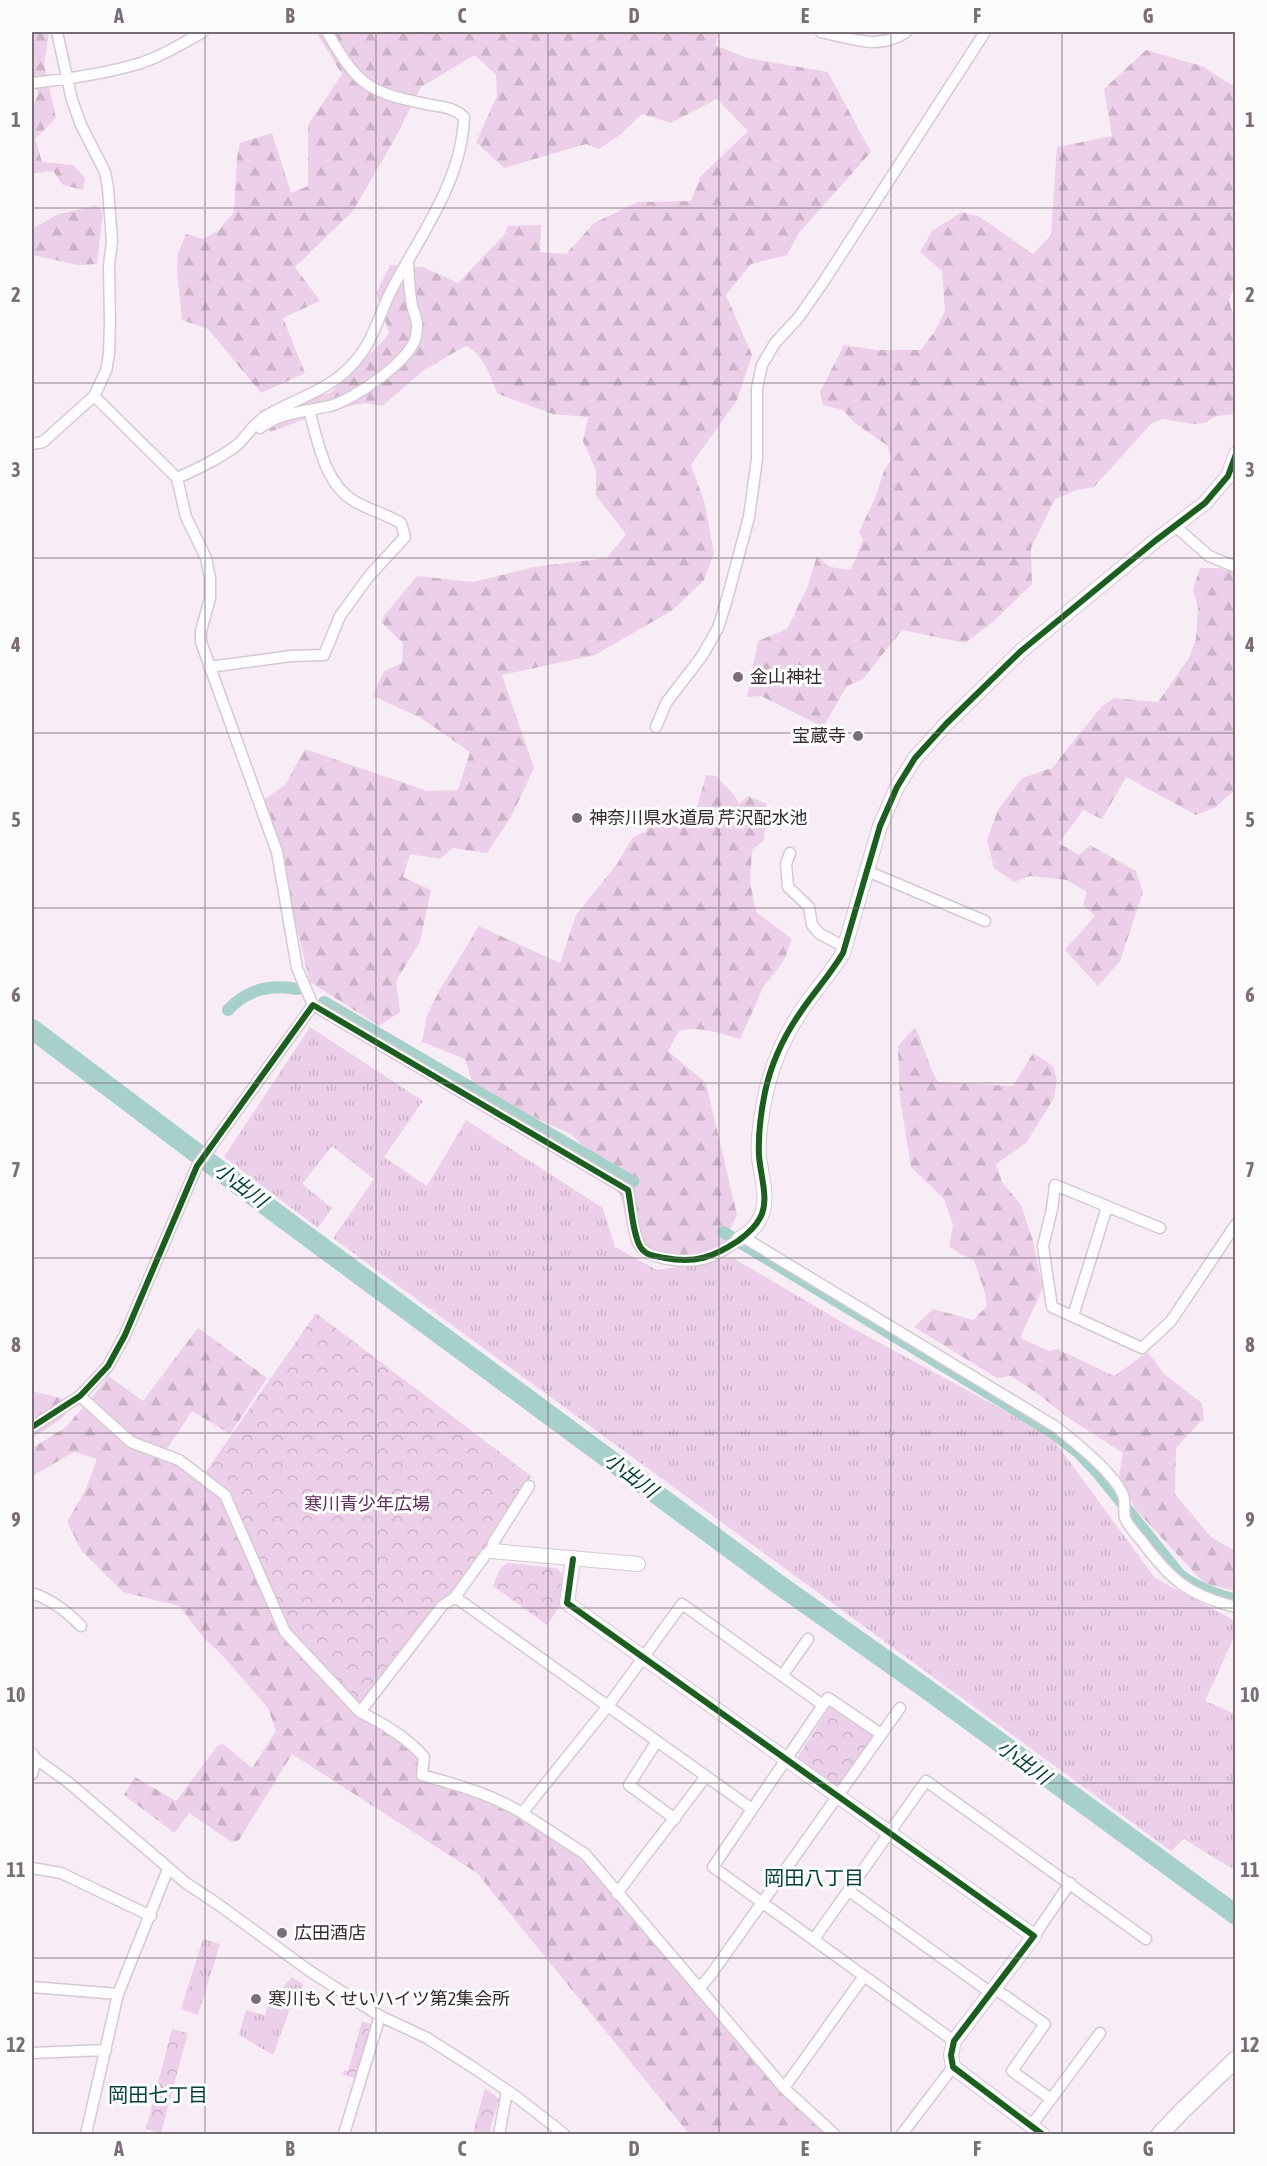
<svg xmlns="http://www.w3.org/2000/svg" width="1267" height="2166" viewBox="0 0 1267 2166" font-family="'Asap Condensed','Noto Sans JP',sans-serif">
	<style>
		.grass { fill: url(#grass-tufts) }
		.forest { fill: url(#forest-firs) }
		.park { fill: url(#park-crowns) }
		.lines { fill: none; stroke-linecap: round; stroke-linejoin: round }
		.canal { stroke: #a7d0ca; stroke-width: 12 }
		.river { stroke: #a7d0ca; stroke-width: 20 }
		.minor-casing { stroke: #d4cad3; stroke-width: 13 }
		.tertiary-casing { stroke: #d4cad3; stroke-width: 16 }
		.primary-casing { stroke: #d4cad3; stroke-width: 19 }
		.minor { stroke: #fefcfe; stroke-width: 10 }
		.tertiary { stroke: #fefcfe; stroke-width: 14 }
		.primary { stroke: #fefcfe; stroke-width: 16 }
		.cycleway-casing { stroke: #fcfcfc; stroke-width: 10 }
		.cycleway { stroke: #1b5e20; stroke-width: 6 }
		.grid { fill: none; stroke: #796e78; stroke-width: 1.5; stroke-opacity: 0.55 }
		.poi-dot { fill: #796e78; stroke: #fcfcfc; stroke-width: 2 }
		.labels { text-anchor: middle; stroke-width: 6; stroke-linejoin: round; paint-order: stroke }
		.poi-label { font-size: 18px; fill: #352a34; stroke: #fcfcfc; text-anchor: start }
		.park-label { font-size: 18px; fill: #5f2c5c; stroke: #fcfcfc }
		.water-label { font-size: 20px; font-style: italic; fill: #024036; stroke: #fcfcfc }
		.neighbourhood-label { font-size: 20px; fill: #034137; stroke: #fcfcfc }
		.neatline { fill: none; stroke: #796e78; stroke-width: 2 }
		.grid-label { font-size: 20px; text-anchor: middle; font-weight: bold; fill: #796e78 }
	</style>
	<defs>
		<pattern id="grass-tufts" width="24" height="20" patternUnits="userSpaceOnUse" patternTransform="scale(1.5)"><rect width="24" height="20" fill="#ecd0e9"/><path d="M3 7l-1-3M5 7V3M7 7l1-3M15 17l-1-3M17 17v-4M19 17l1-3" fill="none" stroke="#cbb3c8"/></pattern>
		<pattern id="forest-firs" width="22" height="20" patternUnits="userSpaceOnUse" patternTransform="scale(1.5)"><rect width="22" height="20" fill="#ecd0e9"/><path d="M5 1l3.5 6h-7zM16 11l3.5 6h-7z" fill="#cbb3c8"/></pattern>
		<pattern id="park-crowns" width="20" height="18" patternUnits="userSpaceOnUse" patternTransform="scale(1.5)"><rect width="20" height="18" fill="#ecd0e9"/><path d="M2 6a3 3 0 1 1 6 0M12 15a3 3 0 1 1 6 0" fill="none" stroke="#cbb3c8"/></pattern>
	</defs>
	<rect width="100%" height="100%" fill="#f8ecf7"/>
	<path class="grass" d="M310,1027L423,1101L384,1157L427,1186L466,1120L603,1208L615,1247L657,1270L733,1258L847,1325L1050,1435L1155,1578L1235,1621V1635L1205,1701L1235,1714L1236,1861L1231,1868L1184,1839L1171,1851L333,1238L374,1179L332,1146L302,1184L332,1208L318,1228L224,1157Z
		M203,1939L220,1944L198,2015L181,2009Z
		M292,1977L303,1984L296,2008L291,2006L273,2055L239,2035L246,2010L265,2015L272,1993L277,1994Z"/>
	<path class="forest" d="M32,32H49L44,64L56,118L35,139L42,162L73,165L85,178L83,190L63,185L53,171L32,174V111L38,93L32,81Z
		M316,32H721L715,45L747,58L828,72L871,152L799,233L787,255L751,264L726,295L752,355L737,400L691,465L705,504L714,554L704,580L673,610L595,655L502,675L534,768L511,817L487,853L453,848L440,859L410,854L403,877L431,890L420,942L396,981L400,1012L379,1026L310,982L265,799L285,785L305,749L427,791L458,790L470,752L421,718L373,696L384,671L402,663L403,643L381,622L384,616L417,576L473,582L534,567L607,558L626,534L596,496V470L583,441L588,417L553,414L498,394C490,377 483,352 465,346L423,371L382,406L364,403L327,411L270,432L259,410L330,393L385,339L389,332L376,293L390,265L423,267L458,283L504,235L508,226L541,225L540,252L566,254L594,223L638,202L691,201L700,177L748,131L717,99L671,123L642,114L620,135L599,149L586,144L504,168L476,142L497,96L496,75L475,55L421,87L392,144L353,211L295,267L320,301L283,318L305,373L261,393L208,329L182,320L177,271L178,253L186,234L203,239L218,231L234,212L237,157L240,143L272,133L291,193L308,186V125L342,74Z
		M1146,50L1202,66L1235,87L1236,283L1229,300L1235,322V414L1216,416L1205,423L1193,424L1163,419L1152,423L1094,487L1077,490L1055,499L1031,548L1032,584L993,622L965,643L902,630L863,679L847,686L823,727L761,696L747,697L758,641L787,629L807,588L817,556L830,567L851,570L863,540L859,532L875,498L884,471L891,459L888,446L855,423L843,410L823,405L820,392L844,345L876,350H921L935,331L945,311L942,271L920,252L932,231L962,212L980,217L1033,254L1051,235L1057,147L1112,136L1104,89Z
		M95,206L103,211L97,264L78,265L32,255V230L33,228L59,214Z
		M1200,568H1219L1235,572V790L1216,807L1196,815L1126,777L1102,819L1083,810L1059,843L1079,855L1090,845L1136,871L1143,892L1120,961L1098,986L1065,950L1095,916L1083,905L1087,892L1067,880L1030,876L1014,882L994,868L987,840L998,810L1022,778L1052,768L1102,706L1114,698L1158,702L1189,658L1196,639L1198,607L1193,590Z
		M706,775L716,776L734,795L739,804L748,796L767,804L764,840L752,850L750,882L756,912L792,939L784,960L763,988L740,1039C721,1033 697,1025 679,1031L668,1051L706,1083L737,1215L720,1249L691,1255L654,1251L632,1241L620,1194L592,1161L585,1148L571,1134L544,1122L473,1085L465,1059L422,1042L427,1015L439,991L479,926L560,963L576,915L617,864L633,837L645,832L652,821L678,824L695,814Z
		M915,1027C924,1045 928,1065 938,1082L1013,1086L1033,1053L1053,1066L1057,1080L1054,1098L1026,1143L996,1164L1002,1182L1021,1205L1033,1241L1043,1288L1020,1338L1049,1351L1057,1349L1114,1376L1148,1352L1164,1374L1202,1403L1204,1421L1200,1422L1176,1448L1175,1494L1211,1537L1235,1551V1591L1204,1583L1136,1510L1119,1475L1123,1453L1070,1419L1038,1394L1011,1376L997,1378L914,1327L933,1309L973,1320L987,1306L984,1290L974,1260L960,1254L949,1246L953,1225L944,1199L911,1167L900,1098L898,1046Z
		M198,1328L267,1378L230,1434L192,1411L166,1450L132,1439L89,1402L108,1376L143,1401Z
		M32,1391L76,1402L60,1420L32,1438Z
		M83,1407L129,1445L178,1463L222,1498L358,1715L413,1750L420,1758L419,1777L502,1806L582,1858L828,2134H689L477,1873L292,1754L239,1840L235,1842L230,1841L189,1813L176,1831L173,1832L124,1795L135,1777L176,1801L218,1745L223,1744L252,1768L276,1731L268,1708L223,1656L204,1638L179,1606L123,1592L82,1551L67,1522L86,1489L97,1459L74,1452L36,1474L32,1481V1448L66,1427Z"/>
	<path class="park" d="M316,1313L531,1476C508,1512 473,1578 439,1602L359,1705L290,1630L228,1491L205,1473Z
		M507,1563L556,1568L564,1575L560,1597L561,1604L547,1625L493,1586L500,1569Z
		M831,1705L874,1735L837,1789L797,1758Z
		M362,2021L374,2025L359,2079L343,2075L344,2070L348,2071Z
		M172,2029L188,2033L161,2133L146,2129Z
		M485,2088L499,2099L489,2134L473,2132Z"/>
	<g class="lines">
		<path class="canal" d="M324,1002L633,1182
			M228,1010C247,989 271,984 298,989
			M723,1232L1052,1432L1079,1453L1097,1472L1180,1575C1197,1588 1214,1594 1236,1600"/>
		<path class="river" d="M32,1029L288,1222L778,1584L928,1690L1236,1915"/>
		<defs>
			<path id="minor" d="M821,32C851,38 878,51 906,32
				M32,83C69,79 105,74 141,63C163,56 183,43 203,32
				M94,396L177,478L186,517L206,558L210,578V598L201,631V642L277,852L297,968L313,1005
				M260,428C278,413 307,411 330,406C353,400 412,360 416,336C419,320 415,318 412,305C409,291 409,277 408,263
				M32,444L43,442L94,396L106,371L109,354L110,322L109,266L112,241L108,188L105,172L81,125L72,100L57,32
				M177,478C197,469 219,459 237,445C247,436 253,424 266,416C293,400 326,391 349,368C373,344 376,322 390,293C419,237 462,182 464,117C454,108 444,107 431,105C368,92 360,88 327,32
				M1175,526L1209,556L1236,567
				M209,667L291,656L324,655L340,616L369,576L405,537L401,523C386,514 369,510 354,501C324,483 318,441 309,410
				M656,727L666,703L702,656L718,628L727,599L749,517L757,459V388L762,365L775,343L799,317L824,281L985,32
				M790,853L786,864L788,887L809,907L812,925L820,934L845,947
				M867,871L985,921
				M1160,1228L1055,1185L1052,1209L1043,1246L1052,1307L1142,1348L1171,1321L1236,1224
				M743,1237L1056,1427C1076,1443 1113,1472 1123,1495C1126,1502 1123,1511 1125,1518C1128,1526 1136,1534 1141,1540C1170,1579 1187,1595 1236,1607
				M1073,1316L1107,1207
				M80,1396L131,1442L179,1460L225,1495L285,1632L360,1712L442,1606L455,1597L486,1554L492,1551L493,1543L529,1486
				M32,1427L80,1396L108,1366L125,1335L197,1166L313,1005L628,1190C631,1205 632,1230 639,1244C646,1260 688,1263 703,1259C717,1256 728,1247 739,1239
				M32,1593C52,1600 66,1610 81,1626
				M455,1597L752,1809
				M782,1676L808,1639
				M823,1705L713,1867L954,2041
				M360,1712C384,1724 406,1737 424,1757L422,1775C457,1785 491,1794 522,1813L608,1706L682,1604L823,1705L828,1698L881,1734
				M657,1741L629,1785L675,1819
				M32,1753L36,1759L68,1782L186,1883L219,1905L311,1972L380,2016L427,2038L477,2070L518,2098L564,2134
				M32,1774L36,1759
				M522,1813L585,1854L784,2088
				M32,1868L61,1873L151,1916
				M849,1891L991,1993
				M617,1894C646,1853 677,1816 706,1776
				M1034,1936L1070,1883
				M814,1939L926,1781L1146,1939
				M32,1987L118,1994
				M699,1988L710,1976L900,1708
				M994,1988L1045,2024L1012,2071L1051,2099
				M32,2053L106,2050
				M1031,2126L1100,2033
				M86,2134L118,1994L168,1869
				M344,2134L380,2016
				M499,2134L507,2092
				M834,2134L784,2088L864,1976
				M902,2134L953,2067"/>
			<path id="tertiary" d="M739,1239C748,1234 757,1226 761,1216C769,1199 761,1175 759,1157C758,1145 759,1132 761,1120C766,1081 778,1046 800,1013C813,992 830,975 843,953L880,826L897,787L915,758L946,724L1021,651L1155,541L1205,503L1228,476L1236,454
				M492,1551L638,1564
				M573,1559L567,1603L1034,1936L954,2041L951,2055L953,2067L1042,2134"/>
			<path id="primary" d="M1160,2134L1181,2112L1236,2059"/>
		</defs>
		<use href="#minor" class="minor-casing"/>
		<use href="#tertiary" class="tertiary-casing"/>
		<use href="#primary" class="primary-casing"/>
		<use href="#minor" class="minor"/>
		<use href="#tertiary" class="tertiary"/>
		<use href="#primary" class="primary"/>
		<defs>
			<path id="cycleway" d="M32,1427L80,1396L108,1366L125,1335L197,1166L313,1005L628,1190C631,1204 633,1237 641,1248C647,1256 655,1256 665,1258C695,1264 713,1257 738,1241C746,1235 755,1228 760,1218C770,1200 760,1175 759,1155C758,1135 761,1112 765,1092C771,1064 784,1036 800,1013C814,992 830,975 843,953L880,826L897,787L915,758L946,724L1021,651L1155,541L1205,503L1228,476L1236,454
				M573,1559L567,1603L1034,1936L954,2041L951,2055L953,2067L1042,2134"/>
		</defs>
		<use href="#cycleway" class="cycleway-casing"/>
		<use href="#cycleway" class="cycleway"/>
	</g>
	<path class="grid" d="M205,32V2134M376,32V2134M548,32V2134M719,32V2134M891,32V2134M1062,32V2134M32,208H1236M32,383H1236M32,558H1236M32,733H1236M32,908H1236M32,1083H1236M32,1258H1236M32,1433H1236M32,1608H1236M32,1783H1236M32,1958H1236"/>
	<g class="poi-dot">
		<circle cx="738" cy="677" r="6"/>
		<circle cx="858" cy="736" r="6"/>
		<circle cx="577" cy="818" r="6"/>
		<circle cx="282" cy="1933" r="6"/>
		<circle cx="256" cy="1999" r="6"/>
	</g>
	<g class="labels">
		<g class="poi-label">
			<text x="750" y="683">金山神社</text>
			<text x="846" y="742" text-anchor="end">宝蔵寺</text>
			<text x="589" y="824">神奈川県水道局 芹沢配水池</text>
			<text x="294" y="1939">広田酒店</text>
			<text x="268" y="2005">寒川もくせいハイツ第2集会所</text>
		</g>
		<g class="park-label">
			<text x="367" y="1510">寒川青少年広場</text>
		</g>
		<g class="water-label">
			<text transform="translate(241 1185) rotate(37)" y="7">小出川</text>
			<text transform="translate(631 1475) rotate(37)" y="7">小出川</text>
			<text transform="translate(1024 1762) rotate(36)" y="7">小出川</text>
		</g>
		<g class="neighbourhood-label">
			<text x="814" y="1885">岡田八丁目</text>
			<text x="158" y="2102">岡田七丁目</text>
		</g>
	</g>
	<rect width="1267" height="2166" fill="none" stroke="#fcfcfc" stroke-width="66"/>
	<rect x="33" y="33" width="1201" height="2100" class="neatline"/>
	<g class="grid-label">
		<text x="119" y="23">A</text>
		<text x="290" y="23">B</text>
		<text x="462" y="23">C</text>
		<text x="634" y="23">D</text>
		<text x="805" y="23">E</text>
		<text x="977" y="23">F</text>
		<text x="1148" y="23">G</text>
		<text x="16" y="127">1</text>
		<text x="1250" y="127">1</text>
		<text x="16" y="302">2</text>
		<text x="1250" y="302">2</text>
		<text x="16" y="477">3</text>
		<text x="1250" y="477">3</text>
		<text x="16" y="652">4</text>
		<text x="1250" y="652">4</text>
		<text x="16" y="827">5</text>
		<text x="1250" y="827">5</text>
		<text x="16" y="1002">6</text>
		<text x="1250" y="1002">6</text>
		<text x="16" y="1177">7</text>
		<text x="1250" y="1177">7</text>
		<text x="16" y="1352">8</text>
		<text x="1250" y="1352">8</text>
		<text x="16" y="1527">9</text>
		<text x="1250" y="1527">9</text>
		<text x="16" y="1702">10</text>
		<text x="1250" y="1702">10</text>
		<text x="16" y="1877">11</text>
		<text x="1250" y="1877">11</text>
		<text x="16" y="2052">12</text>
		<text x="1250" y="2052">12</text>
		<text x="119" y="2156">A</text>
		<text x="290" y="2156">B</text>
		<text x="462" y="2156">C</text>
		<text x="634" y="2156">D</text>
		<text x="805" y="2156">E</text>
		<text x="977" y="2156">F</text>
		<text x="1148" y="2156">G</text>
	</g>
</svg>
